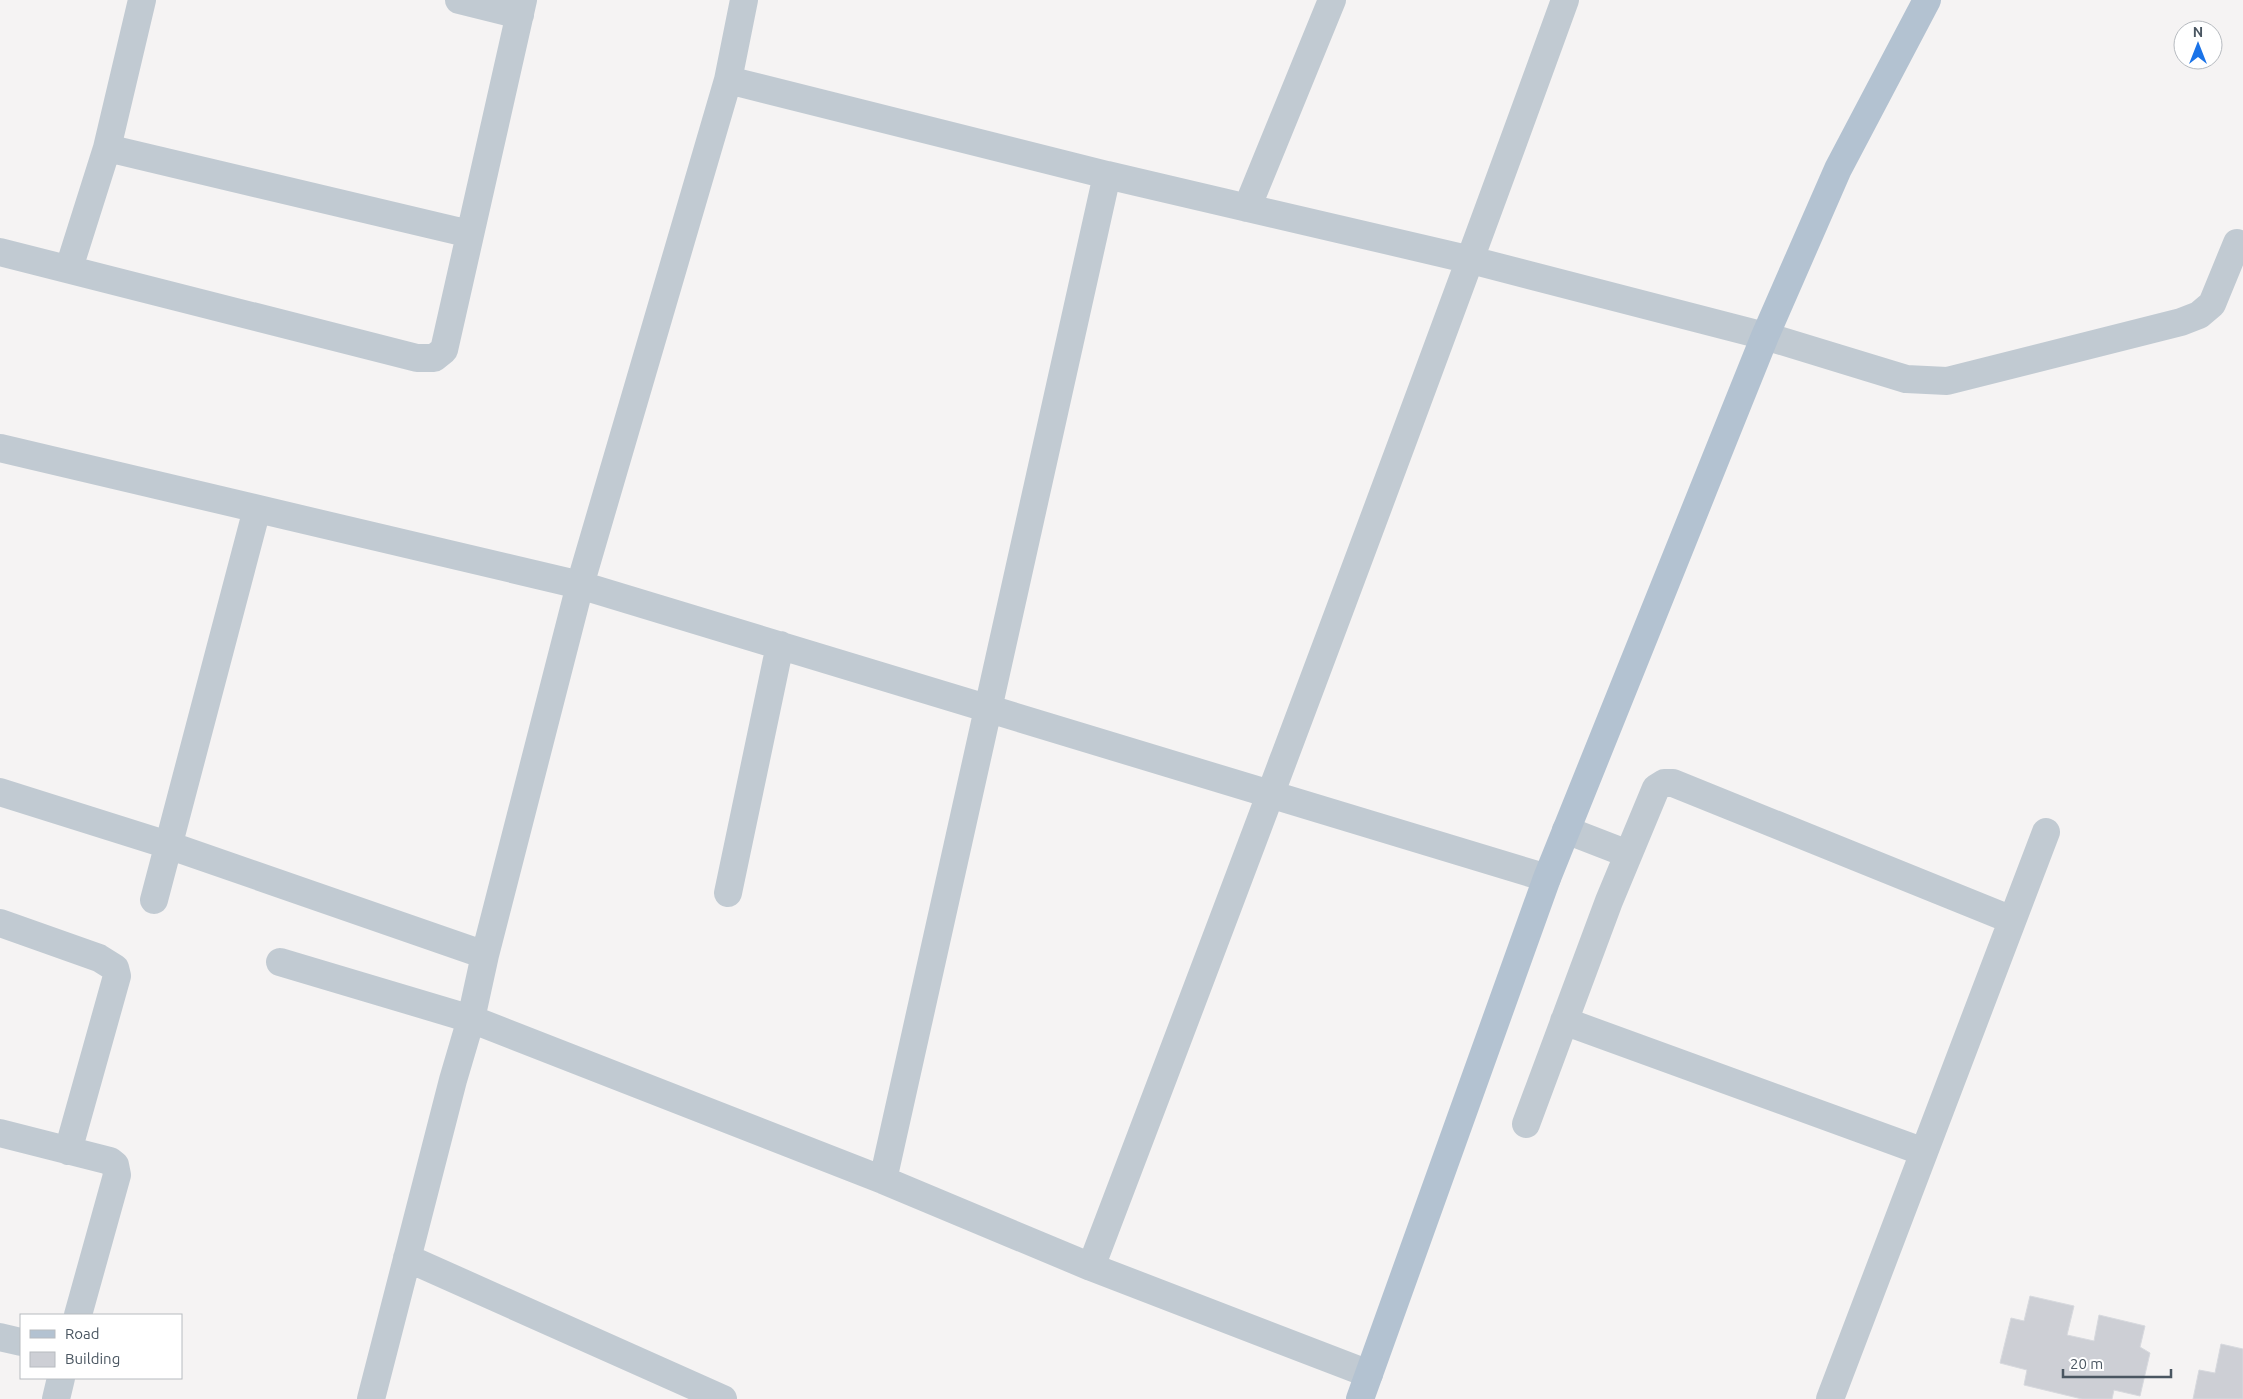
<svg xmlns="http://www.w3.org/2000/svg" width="2243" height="1399" viewBox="0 0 2243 1399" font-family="Ubuntu,sans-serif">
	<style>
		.building { fill: #cdcfd5; stroke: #d7d9de }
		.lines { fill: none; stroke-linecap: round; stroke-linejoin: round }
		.minor { stroke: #c1cad2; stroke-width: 28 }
		.major { stroke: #b3c2d1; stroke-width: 28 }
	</style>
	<rect width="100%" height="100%" fill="#f5f3f3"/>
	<path class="building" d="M2030,1296L2074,1306L2067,1335L2094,1341L2099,1315L2145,1326L2140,1347L2150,1353L2140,1396L2114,1390L2112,1399H2082L2024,1385L2027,1370L2000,1363L2011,1318L2024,1321Z
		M2221,1344L2243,1349V1399H2193L2199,1370L2215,1373Z"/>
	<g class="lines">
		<path class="minor" d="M459,0L520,15
			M728,80L1107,175L883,1180
			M107,148L470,234
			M1107,175L1471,260L1765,336L1906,379L1947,381L2181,322L2199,315L2212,304L2237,243
			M1247,208L1332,0
			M0,252L417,358H434L444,350L523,0
			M69,268L107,148L142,0
			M0,448L580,585L1547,878
			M0,792L168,845L485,955
			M1566,830L1628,854
			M728,893L780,645
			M154,900L257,509
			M0,923L99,958L115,968L117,976L68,1151
			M280,962L471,1019L883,1180L1091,1267L1369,1374
			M1564,1021L1924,1152
			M1526,1124L1609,901L1656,788L1664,783H1673L2012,920
			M0,1133L110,1161L115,1165L117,1175L78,1315
			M407,1258L723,1399
			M1091,1267C1252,845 1411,424 1565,0
			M0,1337L21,1342
			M56,1399L61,1378
			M371,1399L453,1080L471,1019L485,955L580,585L728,80L744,0
			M1830,1399L2046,832"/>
		<path class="major" d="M1360,1399L1547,878L1765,336L1838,169L1927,0"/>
	</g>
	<rect x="20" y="1314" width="162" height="65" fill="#ffffff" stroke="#b7bbc0"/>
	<rect x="30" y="1330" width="25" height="8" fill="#b3c2d1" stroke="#b7bbc0"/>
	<text x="65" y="1339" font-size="15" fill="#4a5661">Road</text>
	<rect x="30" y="1352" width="25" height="15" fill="#cdcfd5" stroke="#b7bbc0"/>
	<text x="65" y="1364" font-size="15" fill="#4a5661">Building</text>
	<g transform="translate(2198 45)"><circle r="24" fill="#ffffff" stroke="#b7bbc0"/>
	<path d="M0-4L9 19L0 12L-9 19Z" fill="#1a73e8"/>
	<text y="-8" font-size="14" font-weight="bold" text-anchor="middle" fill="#4a5661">N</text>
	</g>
	<path d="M2063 1369v8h108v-8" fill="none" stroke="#4a5661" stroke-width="2.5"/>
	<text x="2070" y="1369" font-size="15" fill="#4a5661" stroke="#ffffff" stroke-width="4" paint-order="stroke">20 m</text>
</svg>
